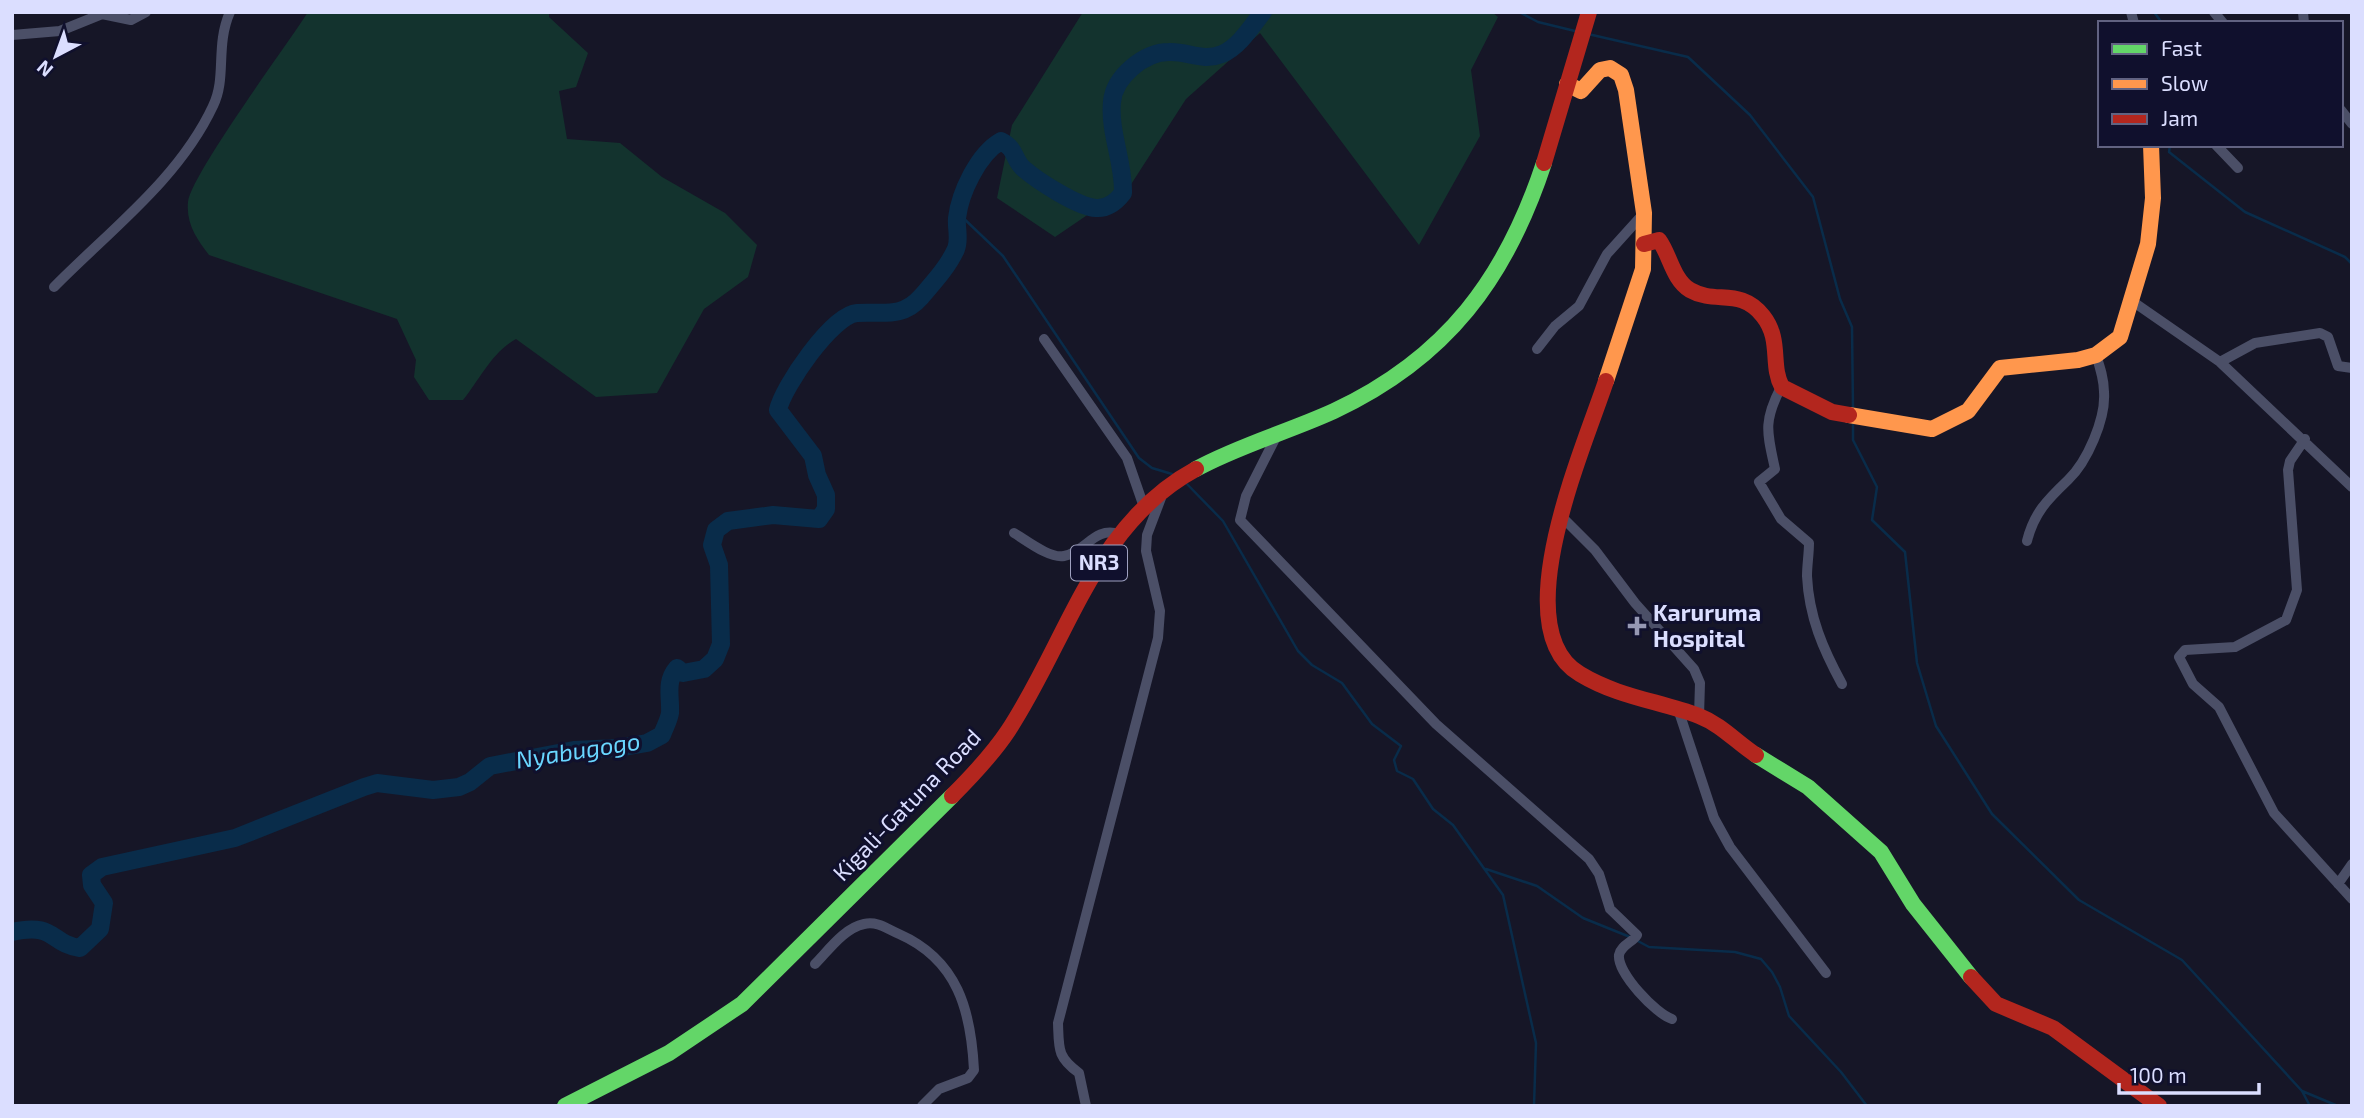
<svg xmlns="http://www.w3.org/2000/svg" width="2364" height="1118" viewBox="0 0 2364 1118" font-family="'Exo 2',sans-serif">
	<style>
		.green { fill: #13332e }
		.lines { fill: none; stroke-linecap: round; stroke-linejoin: round }
		.stream { stroke: #092c4a; stroke-width: 2.5 }
		.river { stroke: #092c4a; stroke-width: 18 }
		.street { stroke: #4b4f67; stroke-width: 10 }
		.fast { stroke: #63d668; stroke-width: 16 }
		.slow { stroke: #ff974d; stroke-width: 16 }
		.jam { stroke: #b3261e; stroke-width: 16 }
		.poi-dot { fill: #9698b3; stroke: #10102d; stroke-width: 2.5 }
		.labels { text-anchor: middle; stroke-width: 6; stroke-linejoin: round; paint-order: stroke }
		.shield { fill: #10102d; stroke: #9ea0c0; stroke-width: 2 }
		.shield-label { font-size: 21px; font-weight: bold; fill: #dbdeff }
		.poi-label { font-size: 23px; font-weight: bold; fill: #dbdeff; stroke: #10102d; text-anchor: start }
		.street-label { font-size: 23px; fill: #dbdeff; stroke: #10102d }
		.water-label { font-size: 24px; font-style: italic; fill: #69d6ff; stroke: #10102d }
	</style>
	<rect width="100%" height="100%" fill="#161627"/>
	<path class="green" d="M308,12H549V17L588,53L576,87L559,91L567,139L620,143L662,177L725,213L757,245L748,277L704,309L657,393L596,397L516,339C492,352 480,379 463,400H429L414,377L416,360L397,319L209,255C197,239 186,224 188,202C191,175 287,45 308,12Z
		M1083,12H1492L1498,17L1471,70L1480,136L1419,245L1260,33L1186,99L1130,186L1055,237L997,198L1012,125Z"/>
	<g class="lines">
		<path class="stream" d="M1519,12L1538,22L1575,31
			M2154,12L2162,23
			M1588,34L1688,57L1750,115L1813,197L1840,299L1852,327L1853,408
			M2170,145L2169,152L2245,212L2345,257L2352,264
			M958,213L1003,256L1139,458L1152,468L1172,474
			M1853,421V440L1877,487L1872,520L1905,552L1917,663L1936,726L1992,814L2079,900L2182,960L2302,1091L2310,1106
			M1186,483L1223,521L1298,651L1312,665L1342,683L1372,724L1401,746L1394,760L1397,771L1413,779L1433,809L1453,825L1503,895L1536,1043L1534,1106
			M1486,869L1537,886L1583,918L1630,937
			M1636,940L1649,947L1735,952L1761,959L1772,972L1780,987L1789,1016L1841,1072L1867,1106
			M2302,1091L2338,1106"/>
		<path class="river" d="M12,932C56,922 50,944 80,948L100,929L104,903L92,885L91,875L102,867L235,838L364,787L377,783L433,790L459,787L470,782L490,766L574,750L618,748L647,743L662,735C664,729 669,720 670,713C671,697 665,682 677,668L683,673L704,669L715,659L721,644L719,565L712,545L716,530L728,521L773,515L819,519L826,509V495L817,475L813,456L778,410C783,387 832,315 857,313C881,311 902,319 921,297C933,283 948,267 956,249C960,239 956,228 957,218C960,193 978,154 1001,141C1017,149 1013,160 1024,169C1038,181 1078,207 1096,208C1108,209 1116,202 1123,193C1124,163 1109,132 1112,102C1114,77 1144,52 1169,52C1188,51 1202,62 1222,54C1239,47 1252,26 1263,12"/>
		<path class="street" d="M2131,12L2134,23
			M2214,12L2223,23
			M2303,12L2304,23
			M12,35L60,31L102,14L131,20L146,12
			M2341,110L2352,124
			M2216,145L2238,168
			M54,287C109,231 179,179 213,106C227,78 215,46 230,12
			M2132,301L2220,362L2352,487
			M1044,339L1127,458L1144,507
			M1537,349L1555,326L1579,306L1607,254L1644,213
			M2220,362L2255,343L2320,333L2328,337L2338,366L2352,368
			M1781,387C1763,422 1767,432 1775,469L1759,482L1781,519L1809,543C1809,554 1807,565 1807,576C1809,617 1823,649 1842,684
			M1278,433L1246,496L1240,520L1436,724L1589,859L1599,874L1610,909L1637,935C1633,942 1621,945 1619,955C1617,973 1656,1014 1672,1019
			M2305,439L2290,461L2288,470L2297,590L2286,620L2235,647L2185,650L2179,657L2193,684L2219,707L2274,813L2352,899
			M1560,515L1595,550L1635,603L1694,669L1700,683L1699,716
			M1014,533C1026,540 1050,559 1064,556C1086,552 1094,526 1119,534
			M2027,541C2034,513 2047,500 2068,480C2087,462 2106,419 2104,392C2104,379 2100,367 2096,355
			M1679,712L1714,818L1730,847L1826,973
			M2338,884L2352,864
			M815,964C828,951 844,928 864,924C878,921 887,929 899,934C958,960 971,1011 974,1070L968,1078L939,1089L922,1106
			M1086,1106L1079,1073C1057,1057 1059,1049 1058,1023L1158,638L1160,611L1146,551L1147,535L1161,498"/>
		<path class="fast" d="M1196,469C1240,445 1288,432 1334,411C1447,358 1506,278 1544,163
			M1756,755L1808,787L1881,852L1913,904L1971,977
			M565,1106L669,1053L742,1004L952,796"/>
		<path class="slow" d="M1567,84L1581,91L1600,70L1610,68L1621,75L1626,90L1644,213L1643,269L1606,381
			M1849,415L1932,429L1968,411L2000,368L2078,360L2096,355L2120,337L2148,244L2153,198L2151,145"/>
		<path class="jam" d="M1544,163L1589,12
			M1644,244L1659,240C1670,255 1673,280 1690,290C1716,305 1740,287 1763,316C1782,340 1770,365 1782,387L1832,412L1849,415
			M1606,381C1585,445 1503,629 1580,674C1618,697 1659,701 1699,716C1722,725 1736,742 1756,755
			M952,796C972,776 992,755 1008,731C1068,640 1094,524 1196,469
			M1971,977L1996,1004L2053,1028L2159,1106"/>
	</g>
	<path class="poi-dot" d="M1633.5 615.5h7v7h7v7h-7v7h-7v-7h-7v-7h7z"/>
	<g class="labels">
		<rect class="shield" x="1071" y="545.5" width="56" height="35" rx="5"/>
		<g class="shield-label">
			<text x="1099" y="570">NR3</text>
		</g>
		<g class="poi-label">
			<text x="1653" y="621">Karuruma<tspan x="1653" dy="26">Hospital</tspan></text>
		</g>
		<g class="street-label">
			<text transform="translate(907 805) rotate(-46)" y="8">Kigali-Gatuna Road</text>
		</g>
		<g class="water-label">
			<text transform="translate(578 751) rotate(-9)" y="8">Nyabugogo</text>
		</g>
	</g>
	<rect width="2364" height="1118" fill="none" stroke="#dbdeff" stroke-width="28"/>
	<rect x="2098" y="21" width="245" height="126" fill="#10102d" stroke="#616281" stroke-width="2"/>
	<rect x="2112" y="44" width="35" height="10" fill="#63d668" stroke="#616281" stroke-width="2"/>
	<text x="2161" y="56" font-size="21" fill="#dbdeff">Fast</text>
	<rect x="2112" y="79" width="35" height="10" fill="#ff974d" stroke="#616281" stroke-width="2"/>
	<text x="2161" y="91" font-size="21" fill="#dbdeff">Slow</text>
	<rect x="2112" y="114" width="35" height="10" fill="#b3261e" stroke="#616281" stroke-width="2"/>
	<text x="2161" y="126" font-size="21" fill="#dbdeff">Jam</text>
	<g transform="translate(56 56) rotate(221)" stroke="#10102d" stroke-width="5" paint-order="stroke">
	<path d="M0-5L12 26L0 18L-12 26Z" fill="#dbdeff"/>
	<text y="-10" font-size="19" font-weight="bold" text-anchor="middle" fill="#dbdeff">N</text>
	</g>
	<path d="M2119 1083v10h140v-10" fill="none" stroke="#dbdeff" stroke-width="3.5"/>
	<text x="2130" y="1083" font-size="21" fill="#dbdeff" stroke="#10102d" stroke-width="5" paint-order="stroke">100 m</text>
</svg>
